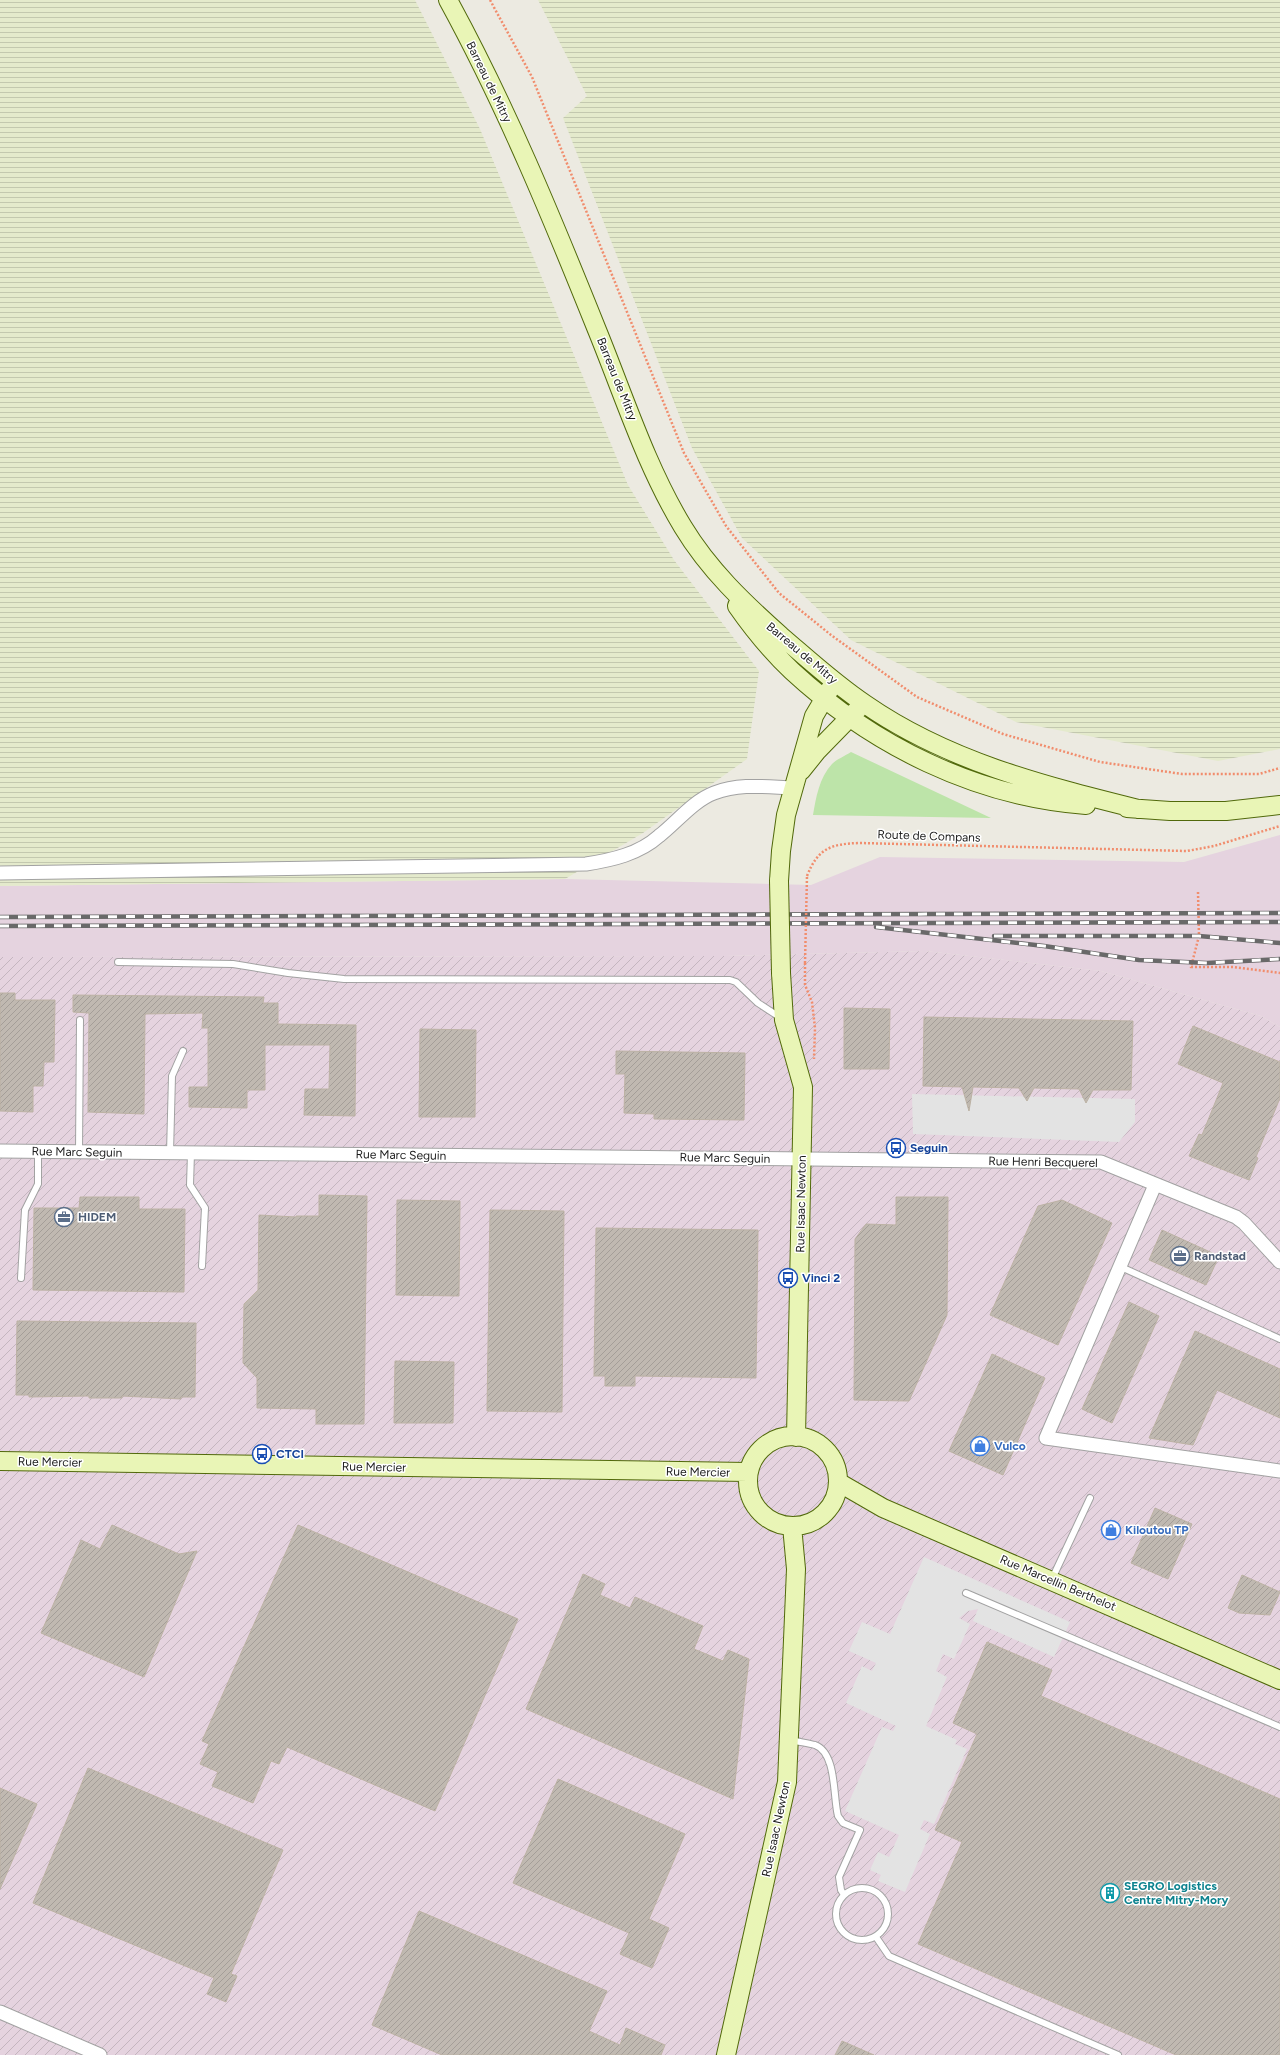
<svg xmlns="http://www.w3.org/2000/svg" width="1280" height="2055" viewBox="0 0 1280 2055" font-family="Figtree,sans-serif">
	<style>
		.industrial { fill: url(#industrial-furrows) }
		.railway { fill: #e5d3df }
		.farmland { fill: url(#farmland-rules) }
		.grass { fill: #bde4a9 }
		.parking { fill: #e3e3e3 }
		.building { fill: url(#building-hatch); stroke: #bcb2a4 }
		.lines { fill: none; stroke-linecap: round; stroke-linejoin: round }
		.lane-casing { stroke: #a2a2a2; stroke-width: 8 }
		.street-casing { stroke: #a2a2a2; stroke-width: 15 }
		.secondary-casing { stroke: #51690b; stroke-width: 20 }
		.path { stroke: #f18d6d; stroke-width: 2.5; stroke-dasharray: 2 2; stroke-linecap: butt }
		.lane { stroke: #fff; stroke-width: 6 }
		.street { stroke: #fff; stroke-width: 13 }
		.secondary { stroke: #e9f5b6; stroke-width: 18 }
		.rail-casing { stroke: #696969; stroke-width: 4.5 }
		.rail { stroke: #fff; stroke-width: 3; stroke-dasharray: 9; stroke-linecap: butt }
		.secondary-bridge-casing { stroke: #51690b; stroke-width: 20; stroke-linecap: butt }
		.path-bridge { stroke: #f18d6d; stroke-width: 2.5; stroke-dasharray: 2 2; stroke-linecap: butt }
		.secondary-bridge { stroke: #e9f5b6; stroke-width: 18 }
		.labels { text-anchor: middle; stroke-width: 3; stroke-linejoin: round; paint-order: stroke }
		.street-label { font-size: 12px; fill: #1b1b1b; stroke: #fff }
		.transit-label { font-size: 12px; font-weight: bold; fill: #164399; stroke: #fff; text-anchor: start }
		.service-label { font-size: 12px; font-weight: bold; fill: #4e5e75; stroke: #fff; text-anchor: start }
		.shop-label { font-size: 12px; font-weight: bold; fill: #366cbe; stroke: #fff; text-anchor: start }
		.culture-label { font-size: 12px; font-weight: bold; fill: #0d838f; stroke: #fff; text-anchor: start }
	</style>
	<defs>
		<pattern id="industrial-furrows" width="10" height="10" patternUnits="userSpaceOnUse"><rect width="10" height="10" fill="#e5d3df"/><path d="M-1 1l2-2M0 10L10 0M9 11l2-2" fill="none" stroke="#c4b5bf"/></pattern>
		<pattern id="farmland-rules" width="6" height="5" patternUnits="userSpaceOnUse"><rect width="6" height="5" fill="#e4eacc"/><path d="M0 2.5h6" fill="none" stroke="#c3c8af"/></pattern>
		<pattern id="building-hatch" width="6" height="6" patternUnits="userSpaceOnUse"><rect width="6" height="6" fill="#c0b9b1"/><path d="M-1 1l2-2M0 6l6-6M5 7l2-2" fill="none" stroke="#a49e98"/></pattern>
	</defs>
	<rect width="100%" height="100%" fill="#eceae1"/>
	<path class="industrial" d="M925,951L1101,971L1261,1016L1280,1027V2055H0V957L725,956Z"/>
	<path class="railway" d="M1280,835V1027L1261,1016L1101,971L925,951L725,956L0,957V886L565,879L811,885L880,857L1184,862Z"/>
	<path class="farmland" d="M0,0H415L480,129L628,485L674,560L759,671L747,759L643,833L565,879L0,886Z
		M538,0H1280V749L1218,761L1016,722L851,640L742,538L692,448L563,118L587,96Z"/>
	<path class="grass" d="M851,752L991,818L813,815C816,798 819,778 832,764C837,759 845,756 851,752Z"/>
	<path class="parking" d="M912,1094L1135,1099V1122L1119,1142L913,1134Z
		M924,1557L1070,1622L1054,1657L973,1621L978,1609L968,1611L959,1618L970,1624L954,1659L943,1654L936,1671L947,1677L926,1726L957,1740L955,1744L967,1749L934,1824L924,1820L920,1829L930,1834L905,1892L878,1881L881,1875L870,1870L878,1852L889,1857L899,1835L845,1811L882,1727L893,1731L896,1726L846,1703L862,1666L872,1671L876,1663L849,1651L862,1622L890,1634Z"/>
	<path class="building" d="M0,993H15V1000H55L54,1062H44L43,1086H33V1112L0,1111Z
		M73,995L264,997L263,1003H278V1024L356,1025L355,1116L304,1115L305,1089H329L330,1045H265V1090H247V1108L189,1107V1087H208V1028H202L203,1013L145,1014L144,1114L88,1112L89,1013L73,1012Z
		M844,1008L890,1009L889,1069H844Z
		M924,1017L1133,1021L1131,1090H1093L1086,1103L1079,1089L1034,1088L1027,1101L1019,1088L973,1087L969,1111L962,1087L923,1086Z
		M1193,1026L1280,1062V1098L1256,1157L1258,1158L1249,1180L1189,1156L1199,1134L1202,1135L1223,1083L1178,1064Z
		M420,1029L476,1030L475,1117H419Z
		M616,1051L745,1053L744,1120L654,1119V1114L624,1113L625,1074H616Z
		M319,1195L367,1196L364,1424H316V1409L257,1408V1378L243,1363L244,1304L258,1290L259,1215L296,1217V1216H319Z
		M80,1197H139V1209H185L184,1292L33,1290L34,1208H79Z
		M896,1197H948L947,1315L909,1401L854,1400L855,1239L866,1224L896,1225Z
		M397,1200L460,1201L459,1296L396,1295Z
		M1062,1200L1112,1223L1058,1345L990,1315L1038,1206Z
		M490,1210L564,1211L562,1412L487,1411Z
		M596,1228L758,1230L756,1378L635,1376V1386H605V1376H594Z
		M1162,1230L1219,1256L1206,1285L1149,1260Z
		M1129,1302L1159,1316L1112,1423L1082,1409Z
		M17,1321L196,1323L195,1397H181V1399L122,1396V1398H89V1396L29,1397V1395H16Z
		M1195,1331L1280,1369V1418L1217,1390L1193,1445L1149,1438Z
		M992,1354L1045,1378L1003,1475L949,1451Z
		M395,1361L454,1362L453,1423H394Z
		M1155,1508L1192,1524L1168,1579L1131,1563Z
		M112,1525L179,1554L197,1551L144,1677L41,1633L81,1540L100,1549Z
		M298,1525L518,1619L435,1811L287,1747L279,1764L271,1761L253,1803L212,1786L218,1772L200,1764L209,1744L202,1741Z
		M583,1574L605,1584L600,1595L630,1608L635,1597L703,1626L694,1649L723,1661L728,1650L749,1659L733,1799L526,1709Z
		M1242,1575L1280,1592L1270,1615L1239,1613L1228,1608Z
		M987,1642L1052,1670L1041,1696L1280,1799V2055H1176L918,1944L962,1842L935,1830L977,1734L953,1723Z
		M88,1768L283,1850L231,1974L237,1976L226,2002L207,1994L214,1978L33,1903Z
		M558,1779L685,1834L649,1919L669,1928L652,1968L620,1954L629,1933L513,1883Z
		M0,1788L37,1804L0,1889Z
		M419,1911L607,1991L589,2031L620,2045L626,2028L665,2045L661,2055H442L372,2025Z
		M842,2041L874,2055H835Z"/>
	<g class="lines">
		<defs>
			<path id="lane" d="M118,962L233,964L288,973L344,979L730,980L736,982L758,1003L781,1018
				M79,1152L80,1020
				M170,1153L172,1076L183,1051
				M191,1153L190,1185L205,1208L202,1266
				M1121,1267L1280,1339
				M21,1278L25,1210L38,1184V1152
				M1052,1579L1090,1498
				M966,1593L1280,1727
				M791,1740C799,1742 808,1743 815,1745C837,1753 833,1798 838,1816L843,1823L860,1830L839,1877L841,1890L844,1895
				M836 1914a26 26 0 1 1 52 0a26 26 0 1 1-52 0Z
				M876,1937L889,1956L1118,2055"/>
			<path id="street" d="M0,873L586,864C612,860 639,854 659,836C677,822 693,801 714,793C740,783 766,787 793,788
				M0,1151L1101,1162L1236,1217L1244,1223L1280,1262
				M1155,1185L1046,1438L1280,1471
				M0,2012L100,2055"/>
			<path id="secondary" d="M448,0C506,106 552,218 597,330C624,396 646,466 683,527C709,570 744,603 781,636C808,659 835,684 865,704C947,761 1042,785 1138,809
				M737,606C753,629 771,651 792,671C872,745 976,797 1086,805
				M801,771L817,751L858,709
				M1127,808L1170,811H1226L1280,805
				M779,881L781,851L786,815L814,716L830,689
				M781,973L784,1020L803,1087L796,1437
				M748 1481a45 45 0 1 1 90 0a45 45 0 1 1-90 0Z
				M0,1461L748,1472
				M838,1482L883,1508L1280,1680
				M726,2055L787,1782L796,1569L792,1526"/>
		</defs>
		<use href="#lane" class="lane-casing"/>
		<use href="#street" class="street-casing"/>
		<use href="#secondary" class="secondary-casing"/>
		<path class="path" d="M490,0L532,77L684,453L726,526L779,593L831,635L917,697L1003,734L1100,762L1182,774H1259L1280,768
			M807,876C818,848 831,844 859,843L1187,851L1214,846L1280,826
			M1198,892L1199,936L1191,967H1233L1280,973
			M805,963V985L812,1002L815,1028L814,1059"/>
		<use href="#lane" class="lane"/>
		<use href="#street" class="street"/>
		<use href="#secondary" class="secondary"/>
		<defs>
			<path id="rail" d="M0,917L1280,913
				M0,926L1280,922
				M876,927L1044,946L1139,960L1207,963L1280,959
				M994,936H1199L1280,943"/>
		</defs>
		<use href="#rail" class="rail-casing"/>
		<use href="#rail" class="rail"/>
		<defs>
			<path id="secondary-bridge" d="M779,881L781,973"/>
		</defs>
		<use href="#secondary-bridge" class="secondary-bridge-casing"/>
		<path class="path-bridge" d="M805,963L807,876"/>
		<use href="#secondary-bridge" class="secondary-bridge"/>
	</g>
	<defs>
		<symbol id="bus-ring" viewBox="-11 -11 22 22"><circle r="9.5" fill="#fff" stroke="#1a4fb4" stroke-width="1.5"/><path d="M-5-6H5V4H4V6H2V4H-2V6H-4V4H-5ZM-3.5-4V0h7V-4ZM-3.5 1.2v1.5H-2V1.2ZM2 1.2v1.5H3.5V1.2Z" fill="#1a4fb4"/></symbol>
		<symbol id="office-ring" viewBox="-11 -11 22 22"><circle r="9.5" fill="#fff" stroke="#5c6f8a" stroke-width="1.5"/><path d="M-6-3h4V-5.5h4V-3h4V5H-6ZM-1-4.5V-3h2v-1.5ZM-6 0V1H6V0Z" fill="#5c6f8a"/></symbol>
		<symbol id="shop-ring" viewBox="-11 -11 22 22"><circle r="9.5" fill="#fff" stroke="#3f7fe0" stroke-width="1.5"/><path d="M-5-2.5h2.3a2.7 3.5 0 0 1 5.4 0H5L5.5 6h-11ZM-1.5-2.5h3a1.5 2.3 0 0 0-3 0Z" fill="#3f7fe0"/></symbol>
		<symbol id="building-ring" viewBox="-11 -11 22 22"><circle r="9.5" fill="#fff" stroke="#0f9aa8" stroke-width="1.5"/><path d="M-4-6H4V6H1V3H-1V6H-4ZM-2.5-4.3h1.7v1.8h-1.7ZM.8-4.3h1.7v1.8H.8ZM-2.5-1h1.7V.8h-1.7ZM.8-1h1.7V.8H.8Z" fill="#0f9aa8"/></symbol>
	</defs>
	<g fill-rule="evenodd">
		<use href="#bus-ring" x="885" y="1137" width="22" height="22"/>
		<use href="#office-ring" x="53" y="1206" width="22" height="22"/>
		<use href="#office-ring" x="1169" y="1245" width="22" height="22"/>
		<use href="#bus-ring" x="777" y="1267" width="22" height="22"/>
		<use href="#shop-ring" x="969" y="1435" width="22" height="22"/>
		<use href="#bus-ring" x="251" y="1443" width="22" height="22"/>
		<use href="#shop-ring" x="1100" y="1519" width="22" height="22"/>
		<use href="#building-ring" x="1099" y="1882" width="22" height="22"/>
	</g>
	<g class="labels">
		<g class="street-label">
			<text transform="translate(489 82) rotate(64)" y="4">Barreau de Mitry</text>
			<text transform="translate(617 379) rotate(68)" y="4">Barreau de Mitry</text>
			<text transform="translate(802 653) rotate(40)" y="4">Barreau de Mitry</text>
			<text transform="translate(929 836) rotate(2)" y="4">Route de Compans</text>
			<text transform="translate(77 1152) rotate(1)" y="4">Rue Marc Seguin</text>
			<text transform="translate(401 1155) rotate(1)" y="4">Rue Marc Seguin</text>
			<text transform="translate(725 1158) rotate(1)" y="4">Rue Marc Seguin</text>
			<text transform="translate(1043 1162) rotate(1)" y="4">Rue Henri Becquerel</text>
			<text transform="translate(801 1204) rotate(-89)" y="4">Rue Isaac Newton</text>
			<text transform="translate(50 1462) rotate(1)" y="4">Rue Mercier</text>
			<text transform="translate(374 1467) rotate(1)" y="4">Rue Mercier</text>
			<text transform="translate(698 1472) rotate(1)" y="4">Rue Mercier</text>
			<text transform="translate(1058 1583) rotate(23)" y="4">Rue Marcellin Berthelot</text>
			<text transform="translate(776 1829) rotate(-78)" y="4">Rue Isaac Newton</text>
		</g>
		<g class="transit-label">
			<text x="910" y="1152">Seguin</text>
			<text x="802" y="1282">Vinci 2</text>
			<text x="276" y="1458">CTCI</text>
		</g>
		<g class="service-label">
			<text x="78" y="1221">HIDEM</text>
			<text x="1194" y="1260">Randstad</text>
		</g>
		<g class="shop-label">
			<text x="994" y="1450">Vulco</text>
			<text x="1125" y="1534">Kiloutou TP</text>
		</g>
		<g class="culture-label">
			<text x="1124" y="1890">SEGRO Logistics<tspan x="1124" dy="14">Centre Mitry-Mory</tspan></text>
		</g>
	</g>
</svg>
